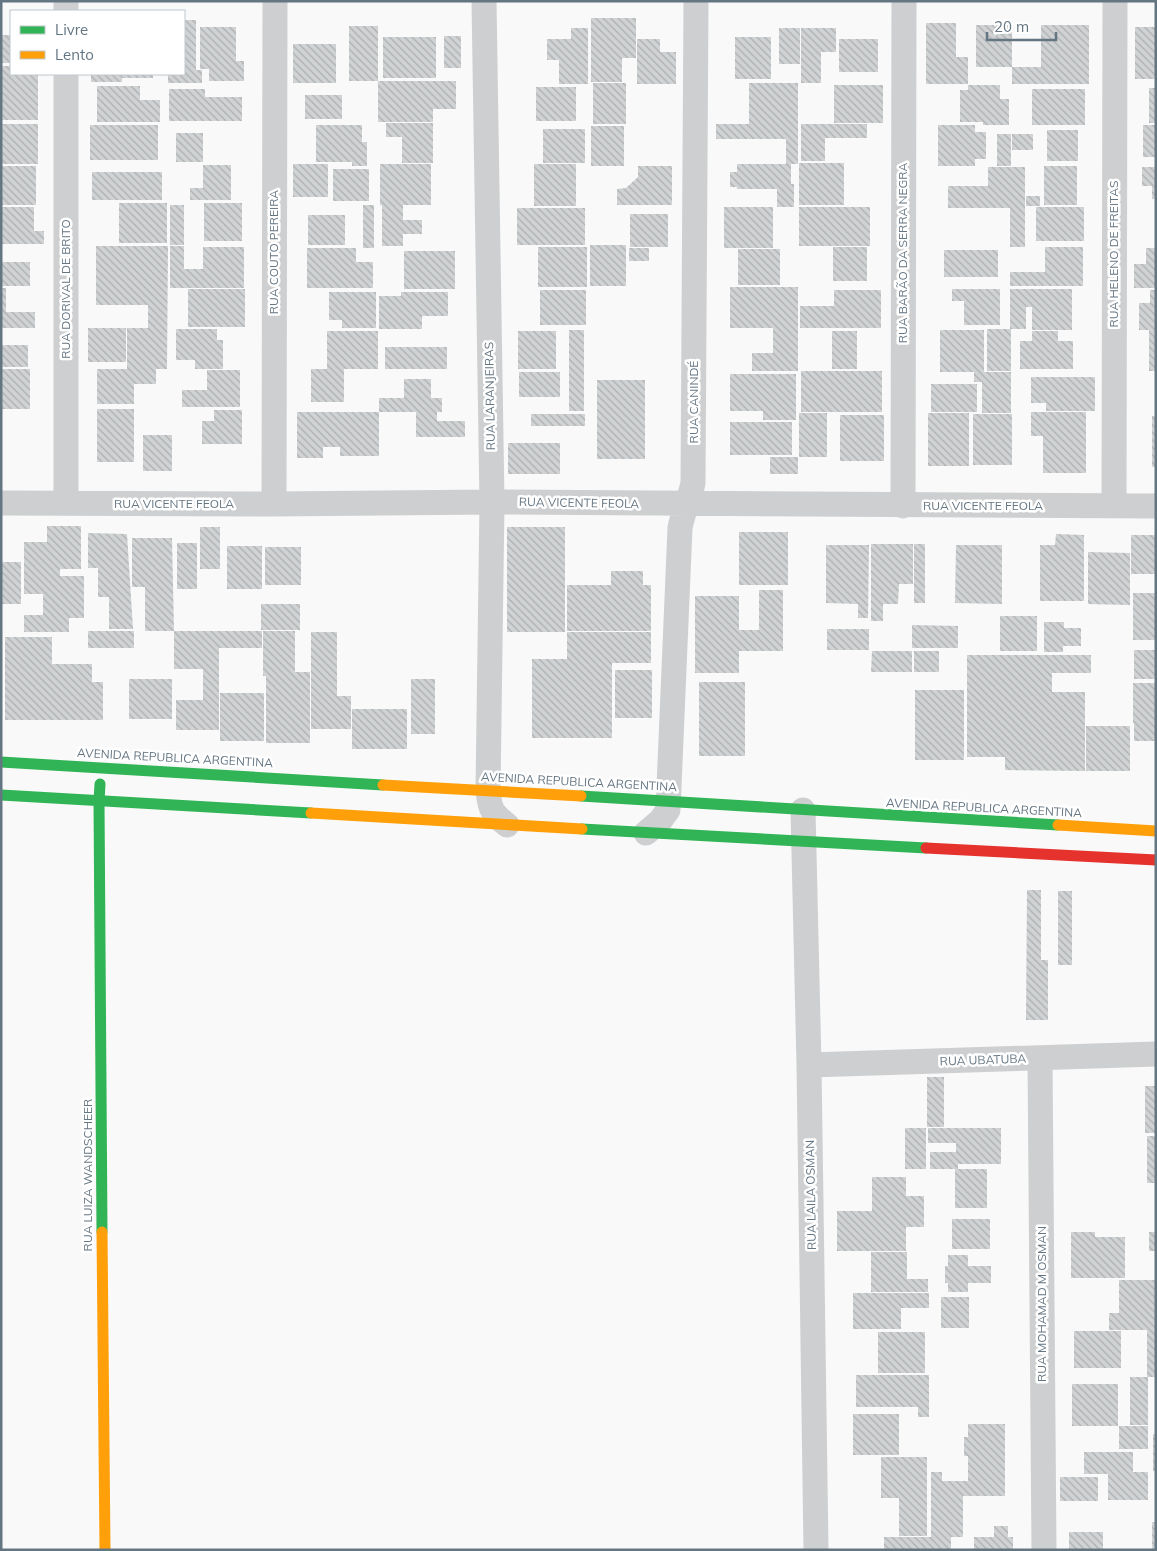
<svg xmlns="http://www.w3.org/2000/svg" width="1157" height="1551" viewBox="0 0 1157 1551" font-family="Mulish,sans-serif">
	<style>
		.building { fill: url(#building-back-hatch) }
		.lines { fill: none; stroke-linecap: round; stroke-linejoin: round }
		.street { stroke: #cecfd0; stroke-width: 25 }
		.fast { stroke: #30b455; stroke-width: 11 }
		.slow { stroke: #ff9f0a; stroke-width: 11 }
		.jam { stroke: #e5322d; stroke-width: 11 }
		.labels { text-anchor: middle; stroke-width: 5; stroke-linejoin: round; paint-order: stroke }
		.street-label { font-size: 12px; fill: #657683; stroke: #fff }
	</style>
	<defs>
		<pattern id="building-back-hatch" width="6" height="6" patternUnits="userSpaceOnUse" patternTransform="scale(1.25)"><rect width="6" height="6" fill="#d0d2d3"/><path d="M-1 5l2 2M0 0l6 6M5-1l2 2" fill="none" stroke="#acafb1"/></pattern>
	</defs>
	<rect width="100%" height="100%" fill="#f9f9f9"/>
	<path class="building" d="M591,18H636V58H622V82H591Z
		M184,20H196V70H202V83H168V74H184Z
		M926,23H956V57H968V84H926Z
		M976,25H1012V67H976Z
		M1041,25H1089V84H1012V67H1041Z
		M349,26H378V81H349Z
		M200,27H236V61H244V81H209V69H200Z
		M1135,27H1156V79H1135Z
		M571,28H588V84H559V60H547V39H571Z
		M779,28H800V64H779Z
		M801,28H836V52H821V83H801Z
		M1,35H11V63H1Z
		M444,36H461V68H444Z
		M383,37H436V78H383Z
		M735,37H771V79H735Z
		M637,39H660V52H676V84H637Z
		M839,39H878V72H839Z
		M293,44H336V83H293Z
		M1,66H11V74H38V120H1Z
		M91,74H153V78H122V82H91Z
		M378,81H456V109H433V122H378Z
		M593,83H626V124H593Z
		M749,83H798V164H791V184H794V207H777V189H737V187H730V172H737V164H786V139H716V124H749Z
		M834,85H883V123H834Z
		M968,85H1000V99H1009V125H983V122H960V90H968Z
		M97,86H140V100H160V122H97Z
		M536,87H576V121H536Z
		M1149,88H1156V123H1149Z
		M169,89H205V97H242V121H169Z
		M1032,89H1085V125H1032Z
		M305,95H342V119H305Z
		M386,123H433V163H402V137H386Z
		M1,124H38V164H1Z
		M801,124H867V138H825V161H801Z
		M90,125H158V160H90Z
		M316,125H362V142H367V166H352V162H316Z
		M938,125H975V132H986V159H975V166H938Z
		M1143,125H1156V157H1143Z
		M591,126H624V166H591Z
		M543,129H585V163H543Z
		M1047,130H1078V161H1047Z
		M176,133H203V162H176Z
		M997,134H1011V166H997Z
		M1012,134H1033V150H1012Z
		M799,163H844V205H799Z
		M293,164H328V197H293Z
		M380,164H431V205H380Z
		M534,164H576V206H534Z
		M203,165H231V200H190V188H203Z
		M1,166H36V205H1Z
		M638,166H672V205H617V189L626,188L638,177Z
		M1044,166H1077V205H1044Z
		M988,167H1025V247H1010V208H948V186H988Z
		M1142,167H1156V199H1152V186H1142Z
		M333,169H369V201H333Z
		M92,172H162V200H92Z
		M1026,196H1040V206H1026Z
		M119,203H167V243H119Z
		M204,203H242V241H204Z
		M170,205H184V245H170Z
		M363,205H374V248H363Z
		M382,205H403V220H422V234H403V246H382Z
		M1,207H34V231H44V244H1Z
		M724,207H773V248H724Z
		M799,207H870V246H799Z
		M1036,207H1084V241H1036Z
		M517,208H585V245H517Z
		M630,214H668V247H630Z
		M308,215H345V245H308Z
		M590,245H626V286H590Z
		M96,246H168L167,369H156V384H134V404H97V369H127V328H148V305H96Z
		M170,246H184V269H203V247H244V288H170Z
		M538,247H587V287H538Z
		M833,247H867V281H833Z
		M1045,247H1083V286H1010V272H1045Z
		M307,248H356V262H373V288H307Z
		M629,248H649V261H629Z
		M1146,248H1156V288H1134V264H1146Z
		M738,249H780V285H738Z
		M944,250H998V277H944Z
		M404,251H455V289H404Z
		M1,262H30V286H1Z
		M730,287H798V371H752V353H773V328H730Z
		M1,288H6V312H35V328H1Z
		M188,289H245V327H188Z
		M952,289H1000V325H964V301H952Z
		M1010,289H1072V330H1032V307H1026V329H1010Z
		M540,290H586V325H540Z
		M834,290H881V328H800V306H834Z
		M1150,290H1156V371H1149V330H1139V303H1150Z
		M329,292H376V328H342V320H329Z
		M401,292H448V316H422V329H379V296H401Z
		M88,328H126V362H88Z
		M176,329H217V340H223V369H195V360H176Z
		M987,329H1011V371H987Z
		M569,330H584V411H569Z
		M940,330H984V372H1011V413H982V382H974V372H940Z
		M327,331H378V369H327Z
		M518,331H556V369H518Z
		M832,331H857V369H832Z
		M1032,331H1058V341H1073V369H1020V341H1032Z
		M1,345H28V367H1Z
		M385,347H447V369H385Z
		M1,369H30V409H1Z
		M311,369H344V402H311Z
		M207,370H240V407H182V390H207Z
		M801,371H882V412H801Z
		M519,372H560V397H519Z
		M730,374H796V420H763V411H730Z
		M1031,377H1095V411H1046V403H1031Z
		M404,379H431V398H442V412H437V421H465V437H416V412H379V398H404Z
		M597,380H645V459H597Z
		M931,384H977V412H931Z
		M97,409H134V462H97Z
		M214,410H242V444H202V421H214Z
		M297,412H379V456H340V447H323V458H297Z
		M1031,412H1086V473H1043V436H1031Z
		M799,413H827V457H799Z
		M928,413H969V466H928Z
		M531,414H585V426H531Z
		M973,414H1012V465H973Z
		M840,415H884V461H840Z
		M1152,416H1156V467H1152Z
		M730,422H792V455H730Z
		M143,435H172V471H143Z
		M508,443H560V474H508Z
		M770,457H798V474H770Z
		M47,526H81V569H60V576H84V618H69V632H24V615H43V594H24V542H47Z
		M200,527H220V569H200Z
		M507,527H565V632H507Z
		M739,532H788V585H739Z
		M88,533L127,534L133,629H109V597H98V568H88Z
		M1056,534L1084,535V601H1040V545H1055Z
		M1131,535H1156V574H1131Z
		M132,538H172L174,631H145V587H132Z
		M177,543H197V589H177Z
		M871,544H913V584H899L898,604H883V621H871Z
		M914,544H925V603H914Z
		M826,545H869L868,618H858V604L826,603Z
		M956,545H1002V604L955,603Z
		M227,546H262V589H227Z
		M265,547H301V585H265Z
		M1088,552L1130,553V605L1088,604Z
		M1,562H21V604H1Z
		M611,571H643V585H651V631H567V585H611Z
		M759,590H783V651H739V673H695V596H739V630H759Z
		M1133,593H1156V640H1133Z
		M261,604H300V630H261Z
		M1000,616H1037V651H1000Z
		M1044,622H1064V628H1081V646H1063V652H1044Z
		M912,625L958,626V648H912Z
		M827,629H869V650H827Z
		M88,631H134V648H88Z
		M174,631H262V648H219V730H176V700H203V669H174Z
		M263,631H295V672H310V743H266V676H263Z
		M311,632H337V696H351V729H311Z
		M567,632H651V663H612V738H532V659H567Z
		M5,637H52V664H92V682H103V720H5Z
		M1134,650H1156V679H1134Z
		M872,651H912V672H871Z
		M914,651H939V672H914Z
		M967,655H1091V673H1052V692H1085V771L1005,770V757H967Z
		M615,670H652V718H615Z
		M129,679H172V719H129Z
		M411,679H435V734H411Z
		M699,682H745V756H699Z
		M1133,683H1156V723H1133Z
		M915,690H964V760H915Z
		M220,693H264V741H220Z
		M352,709H407V749H352Z
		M1134,723H1156V741H1134Z
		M1086,726H1130V771H1086Z
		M1027,890H1041V960H1048V1020H1026Z
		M1058,891H1072V965H1058Z
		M927,1077H944V1127H927Z
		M1145,1086H1156V1133H1145Z
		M905,1128H926V1169H905Z
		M928,1128H1001V1164H958V1169H987V1208H955V1169H930V1152H956V1143H928Z
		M1147,1136H1156V1183H1147Z
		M872,1177H906V1196H924V1227H906V1251H837V1211H872Z
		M952,1219H990V1249H952Z
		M1071,1232H1095V1237H1125V1278H1071Z
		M1149,1232H1156V1251H1149Z
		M871,1252H907V1279H928V1292H871Z
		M948,1255H968V1266H991V1283H968V1292H948V1283H945V1266H948Z
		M1119,1280H1156V1377H1147V1330H1109V1313H1119Z
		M853,1293H929V1308H901V1329H853Z
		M941,1297H969V1328H941Z
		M1074,1331H1121V1368H1074Z
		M878,1332H925V1373H878Z
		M856,1375H929V1417H918V1407H856Z
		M1130,1377H1148V1425H1130Z
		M1072,1384H1118V1426H1072Z
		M853,1414H899V1455H853Z
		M968,1424H1005V1496H963V1537H951V1550H884V1537H931V1472H942V1481H968V1456H964V1437H968Z
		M1119,1426H1148V1449H1119Z
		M1153,1434H1156V1471H1153Z
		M1084,1452H1133V1472H1148V1500H1108V1474H1084Z
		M881,1457H927V1498H881Z
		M1060,1477H1098V1501H1060Z
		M899,1498H927V1536H899Z
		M1152,1522H1156V1550H1152Z
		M994,1526H1008V1537H1013V1550H974V1537H994Z
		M1069,1532H1103V1550H1069Z"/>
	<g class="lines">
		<path class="street" d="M484,1L492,502L488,791C490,810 492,813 507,825
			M66,11V1
			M1,503L274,504L492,502L1156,506
			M66,503V74
			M274,504L275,1
			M903,506L904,1
			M1114,506L1115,1
			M803,810L809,1065L816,1550
			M646,833L660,821L668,810L680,528C683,512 690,498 693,483L696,1
			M1040,1059L1044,1550
			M809,1065L1156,1054"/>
		<path class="fast" d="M1,762L383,785
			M100,784L99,801L102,1232
			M1,795L311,813
			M581,796L1058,825
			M582,829L926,848"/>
		<path class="slow" d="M383,785L581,796
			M311,813L582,829
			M1058,825L1156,831
			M102,1232L105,1550"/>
		<path class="jam" d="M926,848L1156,860"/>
	</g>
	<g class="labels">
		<g class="street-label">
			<text transform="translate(274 252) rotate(-90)" y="4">RUA COUTO PEREIRA</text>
			<text transform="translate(903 253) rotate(-90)" y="4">RUA BARÃO DA SERRA NEGRA</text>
			<text transform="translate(1114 254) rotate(-90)" y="4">RUA HELENO DE FREITAS</text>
			<text transform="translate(66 289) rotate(-90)" y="4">RUA DORIVAL DE BRITO</text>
			<text transform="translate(490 396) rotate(-91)" y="4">RUA LARANJEIRAS</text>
			<text transform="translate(694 402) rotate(-90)" y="4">RUA CANINDÉ</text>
			<text transform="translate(579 503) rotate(1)" y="4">RUA VICENTE FEOLA</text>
			<text x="174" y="508">RUA VICENTE FEOLA</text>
			<text x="983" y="510">RUA VICENTE FEOLA</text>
			<text transform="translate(175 758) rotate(3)" y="4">AVENIDA REPUBLICA ARGENTINA</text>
			<text transform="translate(579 782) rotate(3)" y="4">AVENIDA REPUBLICA ARGENTINA</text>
			<text transform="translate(984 808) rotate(3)" y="4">AVENIDA REPUBLICA ARGENTINA</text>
			<text transform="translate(983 1060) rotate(-2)" y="4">RUA UBATUBA</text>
			<text transform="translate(88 1175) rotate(-90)" y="4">RUA LUIZA WANDSCHEER</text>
			<text transform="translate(811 1195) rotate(-91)" y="4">RUA LAILA OSMAN</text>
			<text transform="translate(1042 1304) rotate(-90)" y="4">RUA MOHAMAD M OSMAN</text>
		</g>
	</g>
	<rect width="1157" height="1551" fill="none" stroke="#657683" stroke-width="5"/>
	<rect x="10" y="10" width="175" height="65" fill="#ffffff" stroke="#c1c8cd"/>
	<rect x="20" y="26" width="25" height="8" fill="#30b455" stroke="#c1c8cd"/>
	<text x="55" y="35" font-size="15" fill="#657683">Livre</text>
	<rect x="20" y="51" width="25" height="8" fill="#ff9f0a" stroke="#c1c8cd"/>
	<text x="55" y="60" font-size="15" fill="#657683">Lento</text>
	<path d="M987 32v8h69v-8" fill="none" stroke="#657683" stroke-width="2.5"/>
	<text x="994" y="32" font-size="15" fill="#657683" stroke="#ffffff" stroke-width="4" paint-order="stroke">20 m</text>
</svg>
